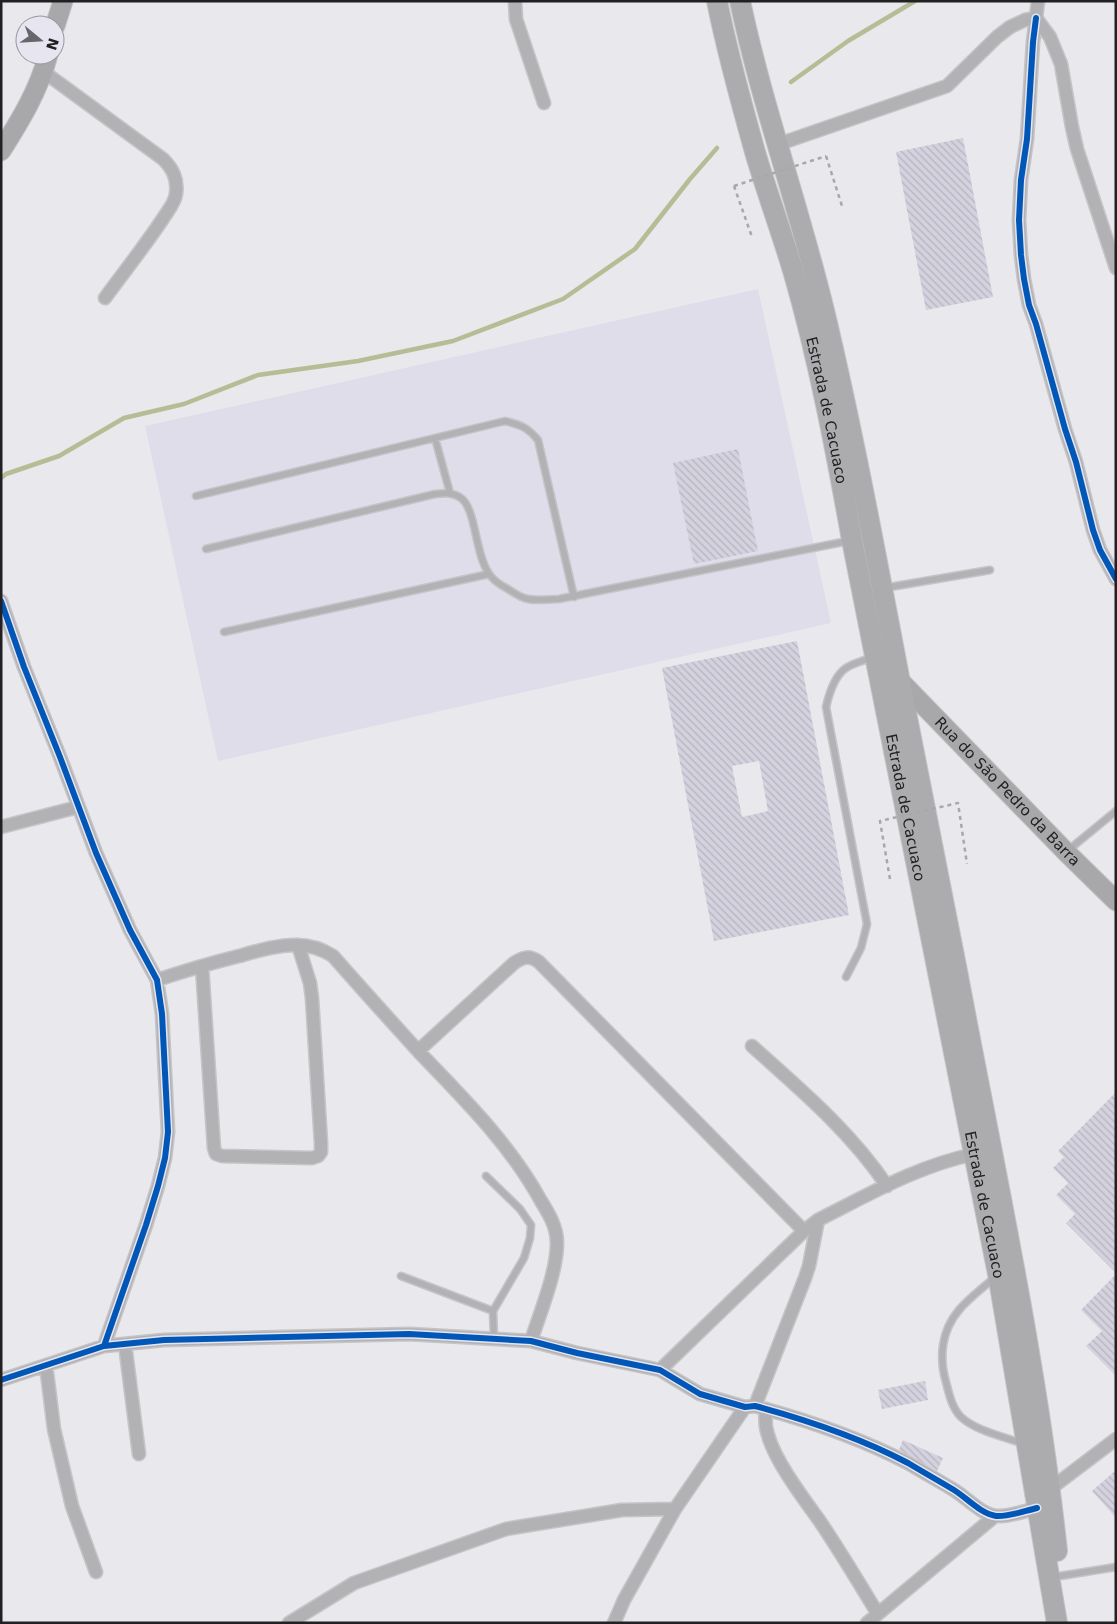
<svg xmlns="http://www.w3.org/2000/svg" width="1117" height="1624" viewBox="0 0 1117 1624" font-family="'DejaVu Sans',sans-serif">
	<style>
		.built { fill: #e0ddea }
		.lines { fill: none; stroke-linecap: round; stroke-linejoin: round }
		.stream { stroke: #b4bd94; stroke-width: 4.5 }
		.building { fill: url(#building-back-hatch); fill-rule: evenodd }
		.lane-casing { stroke: #c5c5c8; stroke-width: 9 }
		.street-casing { stroke: #c5c5c8; stroke-width: 15 }
		.secondary-casing { stroke: #c5c5c8; stroke-width: 21 }
		.primary-casing { stroke: #c5c5c8; stroke-width: 22 }
		.path { stroke: #a8a8aa; stroke-width: 2.5; stroke-dasharray: 4 4; stroke-linecap: butt }
		.lane { stroke: #b2b2b4; stroke-width: 6 }
		.street { stroke: #b2b2b4; stroke-width: 12 }
		.secondary { stroke: #a8a8aa; stroke-width: 19 }
		.primary { stroke: #acacae; stroke-width: 20 }
		.path-bridge { stroke: #a8a8aa; stroke-width: 2.5; stroke-dasharray: 4 4; stroke-linecap: butt }
		.cycleway-casing { stroke: #e7e5f0; stroke-width: 9 }
		.cycleway { stroke: #0057b8; stroke-width: 6 }
		.labels { text-anchor: middle; stroke-width: 4.5; stroke-linejoin: round; paint-order: stroke }
		.street-label { font-size: 15px; fill: #212023; stroke: #e7e5f0 }
	</style>
	<defs>
		<pattern id="building-back-hatch" width="6" height="6" patternUnits="userSpaceOnUse" patternTransform="scale(1.25)"><rect width="6" height="6" fill="#d4d2de"/><path d="M-1 5l2 2M0 0l6 6M5-1l2 2" fill="none" stroke="#b6b4be"/></pattern>
	</defs>
	<rect width="100%" height="100%" fill="#e8e8ed"/>
	<path class="built" d="M758,289L831,623L218,761L145,426Z"/>
	<g class="lines">
		<path class="stream" d="M791,82L848,41L915,1
			M1,478L6,474L59,456L124,418L184,404L258,375L358,361L453,341L563,299L635,249L690,179L717,148"/>
	</g>
	<path class="building" d="M963,138L993,297L926,310L896,152Z
		M738,449L758,551L694,564L673,463Z
		M797,641L849,915L714,941L662,668ZM759,761L768,811L742,817L732,766Z
		M1116,1092V1273L1066,1223L1075,1214L1056,1195L1068,1183L1053,1168L1064,1157L1058,1151Z
		M1116,1274V1376L1086,1346L1102,1331L1081,1310Z
		M925,1381L928,1400L882,1409L878,1390Z
		M903,1440L943,1458L937,1471L899,1450Z
		M1116,1470V1518L1092,1491Z"/>
	<g class="lines">
		<defs>
			<path id="lane" d="M435,438L450,493
				M196,496L505,421C521,425 527,427 538,440L574,597
				M206,549L435,494C445,493 453,492 461,498C476,509 475,553 488,572C492,580 500,585 508,589C514,593 521,598 528,599C538,601 549,599 559,599L848,541
				M884,588L990,570
				M224,632L489,574
				M1066,852L1116,811
				M846,977L861,948L867,924L826,707C829,694 834,676 846,668C853,663 864,661 872,657
				M486,1176L520,1209L531,1225L530,1238L524,1258L493,1311L494,1339
				M401,1276L493,1311
				M995,1277C983,1288 969,1298 959,1310C941,1331 939,1358 946,1382C949,1394 952,1408 961,1417C976,1431 1005,1437 1024,1444
				M1060,1576L1116,1567"/>
			<path id="street" d="M515,1L516,19L544,103
				M1036,18L1033,42L1027,139L1021,180L1019,220L1021,255L1024,279L1029,305L1036,324L1065,429L1076,462L1093,530L1100,550L1116,579
				M1036,18L1050,37L1061,64L1072,127L1077,149L1116,268
				M44,72L163,159C173,169 178,179 176,194C175,203 167,212 162,220C144,247 124,272 105,298
				M776,145L947,86L997,37L1010,27L1025,20L1036,18L1038,1
				M1,601L24,667L60,757L96,853L130,930L157,980L162,1014L168,1132L165,1158L158,1186L146,1225L104,1346
				M1,827L78,807
				M202,966L214,1148L216,1154L222,1156L312,1158L318,1156L321,1152V1143L312,998L310,983L298,945
				M157,980C184,971 211,963 239,956C257,951 277,945 296,945C309,945 322,949 333,956C361,988 390,1020 419,1052C463,1098 510,1144 541,1201C549,1214 557,1227 557,1243C557,1272 540,1313 531,1341
				M752,1046C800,1089 851,1132 887,1186
				M418,1051L514,963C523,957 529,955 539,962L804,1231
				M125,1344L139,1454
				M46,1365L54,1429L72,1506L96,1572
				M660,1370L804,1231L818,1220C868,1195 919,1165 975,1154
				M1,1380L104,1346L164,1340L409,1334L531,1341L577,1353L660,1370L700,1394L745,1407L755,1406C807,1420 860,1438 908,1463C923,1472 939,1481 954,1490C967,1498 981,1514 996,1516C1009,1517 1024,1511 1037,1508
				M755,1406L805,1278L809,1266L818,1220
				M766,1409C765,1418 765,1427 768,1435C775,1461 803,1498 819,1520C840,1551 859,1583 878,1614
				M1050,1489L1116,1439
				M289,1623L354,1583L506,1529L622,1510L675,1509
				M614,1623L624,1600L675,1509L745,1407
				M867,1623L995,1516"/>
			<g id="secondary">
				<path d="M55,26L63,1"/>
				<path d="M1,151C20,121 39,90 48,55"/>
				<path id="s1" d="M900,681L1066,852L1116,901"/>
			</g>
			<g id="primary">
				<path id="s2" d="M717,1C727,52 741,102 755,152C767,193 782,233 794,274C819,361 836,451 852,540L998,1274L1057,1623"/>
				<path d="M740,1C763,110 802,215 827,323C855,442 877,562 900,682C919,778 938,874 957,971C993,1163 1036,1356 1057,1551"/>
			</g>
		</defs>
		<use href="#lane" class="lane-casing"/>
		<use href="#street" class="street-casing"/>
		<use href="#secondary" class="secondary-casing"/>
		<use href="#primary" class="primary-casing"/>
		<path class="path" d="M826,156L843,209
			M734,186L752,237"/>
		<use href="#lane" class="lane"/>
		<use href="#street" class="street"/>
		<use href="#secondary" class="secondary"/>
		<use href="#primary" class="primary"/>
		<path class="path-bridge" d="M734,186L826,156
			M890,879L880,821L958,803L967,864"/>
		<defs>
			<path id="cycleway" d="M1036,18L1033,42L1027,139L1021,180L1019,220L1021,255L1024,279L1029,305L1036,324L1065,429L1076,462L1093,530L1100,550L1116,579
				M1,601L24,667L60,757L96,853L130,930L157,980L162,1014L168,1132L165,1158L158,1186L146,1225L104,1346
				M1,1380L104,1346L164,1340L409,1334L531,1341L577,1353L660,1370L700,1394L745,1407L755,1406C807,1420 860,1438 908,1463C923,1472 939,1481 954,1490C967,1498 981,1514 996,1516C1009,1517 1024,1511 1037,1508"/>
		</defs>
		<use href="#cycleway" class="cycleway-casing"/>
		<use href="#cycleway" class="cycleway"/>
	</g>
	<g class="labels">
		<g class="street-label">
			<text dy="5" stroke="none"><textPath href="#s2" startOffset="424">Estrada de Cacuaco</textPath></text>
			<text dy="5" stroke="none"><textPath href="#s1" startOffset="154">Rua do São Pedro da Barra</textPath></text>
			<text dy="5" stroke="none"><textPath href="#s2" startOffset="829">Estrada de Cacuaco</textPath></text>
			<text dy="5" stroke="none"><textPath href="#s2" startOffset="1234">Estrada de Cacuaco</textPath></text>
		</g>
	</g>
	<rect width="1117" height="1624" fill="none" stroke="#212023" stroke-width="5"/>
	<g transform="translate(40 40) rotate(108)"><circle r="24" fill="#e7e5f0" stroke="#98969e"/>
	<path d="M0-4L9 19L0 12L-9 19Z" fill="#67666a"/>
	<text y="-8" font-size="14" font-weight="bold" text-anchor="middle" fill="#212023">N</text>
	</g>
</svg>
